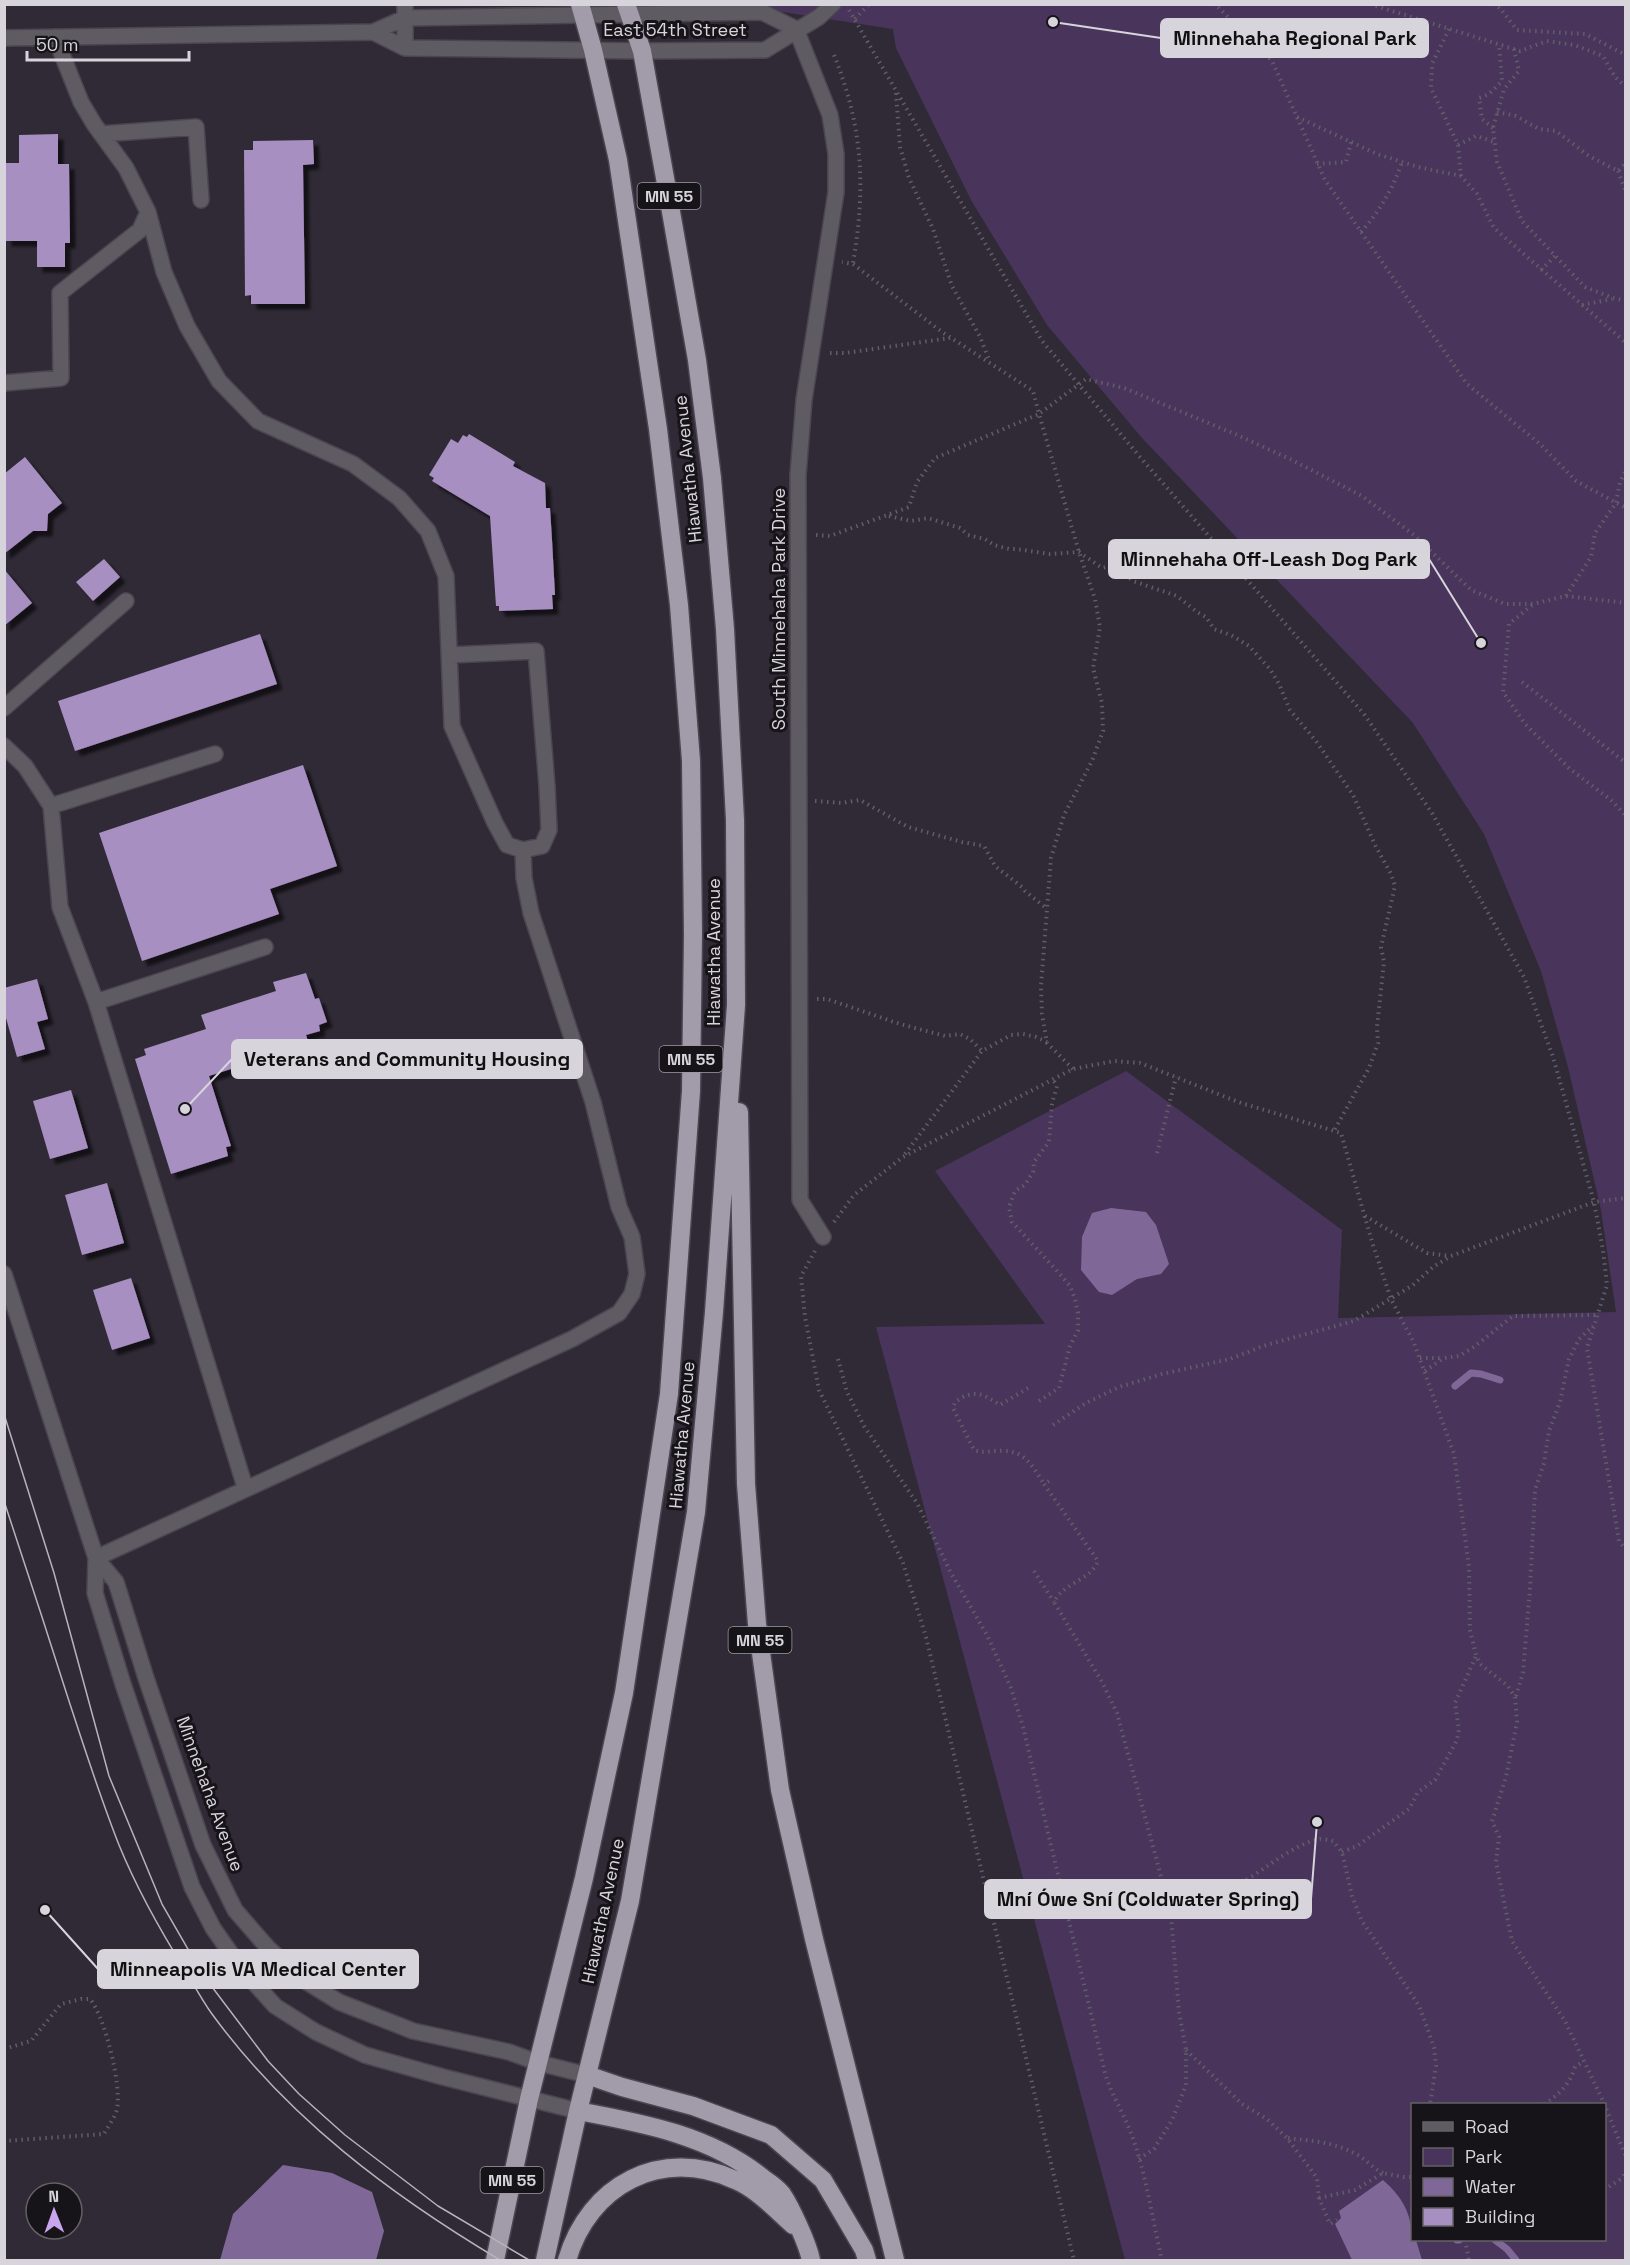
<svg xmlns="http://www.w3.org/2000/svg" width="1630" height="2265" viewBox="0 0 1630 2265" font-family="'Space Grotesk',sans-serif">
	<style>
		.green { fill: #49355b; fill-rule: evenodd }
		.water { fill: #7f6897 }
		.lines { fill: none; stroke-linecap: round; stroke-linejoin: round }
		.stream { stroke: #7f6897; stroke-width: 7 }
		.building { fill: #a78fc1; filter: url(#shadow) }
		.minor-casing { stroke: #4b4551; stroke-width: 18 }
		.highway-casing { stroke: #4b4551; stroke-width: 21 }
		.path { stroke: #625d68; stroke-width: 4; stroke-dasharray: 1.5 4.5; stroke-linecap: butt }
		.minor { stroke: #5e5c62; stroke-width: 15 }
		.highway { stroke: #a29baa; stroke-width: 18 }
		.tram { stroke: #b7b3bc; stroke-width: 1.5 }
		.labels { text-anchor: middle; stroke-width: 6; stroke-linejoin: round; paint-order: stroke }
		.shield { fill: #171419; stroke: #9d9aa2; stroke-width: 1.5 }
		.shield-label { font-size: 16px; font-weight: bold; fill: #d7d4dc }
		.street-label { font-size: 18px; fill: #d7d4dc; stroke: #171419 }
		.leader { fill: none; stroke: #d7d4dc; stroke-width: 2 }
		.callout-dot { fill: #d7d4dc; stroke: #171419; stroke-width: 2 }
		.callout { fill: #d7d4dc; stroke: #d7d4dc; stroke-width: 2 }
		.callout-label { font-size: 20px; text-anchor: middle; font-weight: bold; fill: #111 }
	</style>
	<defs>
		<filter id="shadow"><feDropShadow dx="5.5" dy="5.5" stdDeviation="1.5" flood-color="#0009"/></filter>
	</defs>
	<rect width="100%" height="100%" fill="#302a36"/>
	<path class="green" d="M737,5H1625V2260H1125L876,1327L1045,1324L935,1171L1126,1071L1342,1230L1338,1318L1616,1312L1601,1210L1568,1067L1541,971L1484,834L1413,723L1142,438L1047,325L971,200L896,48L893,29ZM1412,2104H1604V2240H1412Z"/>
	<path class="water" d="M1111,1208L1146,1212L1156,1225L1169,1264L1161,1274L1137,1279L1112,1295L1099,1292L1081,1270L1082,1237L1092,1213Z
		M283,2165L332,2173L372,2192L384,2231L376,2260H220L233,2214Z
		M1383,2180C1402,2197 1412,2213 1412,2240H1416L1422,2260H1352L1335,2224L1341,2218L1339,2211Z"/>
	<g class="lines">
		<path class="stream" d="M1455,1386L1471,1373L1481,1374L1500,1380
			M1457,2240H1459
			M1495,2240L1507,2249L1516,2260"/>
	</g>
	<path class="building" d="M58,134V164H69L70,243H65V267H37V241H6L4,163H19V135Z
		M313,140L314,164L303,165L305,304H251V295L245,296L244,150H253V141Z
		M469,434L515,462L513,466L545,483L546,508H550L552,540L555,595H552L553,609L499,611V606H496L490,516L432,481L434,478L429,475L451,439L458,443L463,435L467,437Z
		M25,457L62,503L48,514L47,531H33L4,554V474Z
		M104,559L120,577L93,601L76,582Z
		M4,569L32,603L4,626Z
		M260,634L277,684L75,751L58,701Z
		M303,765L337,866L270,889L279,914L142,961L99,833Z
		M306,973L315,999L319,998L327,1022L319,1025L320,1031L306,1035L309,1044L209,1076L231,1146L226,1147L228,1156L171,1174L135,1059L146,1055L144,1049L206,1029L201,1015L276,991L273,982Z
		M37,979L48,1019L37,1022L45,1049L17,1057L4,1011V988Z
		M71,1090L88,1148L50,1159L33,1101Z
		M107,1183L124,1243L82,1255L65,1195Z
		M131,1278L150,1338L112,1350L93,1290Z"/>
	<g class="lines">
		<defs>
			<path id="minor" d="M405,4V48
				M796,29L830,115L836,154V192L804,400L798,475L800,1200L823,1237
				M373,32L405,48L642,51L765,50L819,17L833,4
				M4,38L373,32L405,18L762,12L796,29
				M101,134L196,127L201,200
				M148,212L164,272L187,326L219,381L258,421L353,464L399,498L428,531L446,576L452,726L495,823L507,845L523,850L542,846L549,830L547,786L536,651L450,655
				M4,383L61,378L60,293L140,230L148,212L126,168L94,124L81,102L55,37
				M4,708L126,601
				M4,746L25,766L51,806L60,907L96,1002L245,1487
				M51,806L215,754
				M96,1002L265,947
				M4,1274L96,1558L95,1593L123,1684L192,1887L213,1928L241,1968L275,2006L316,2032L365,2055L443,2077L578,2111
				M96,1558L572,1339L619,1313L632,1294L637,1274L632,1237L619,1207L593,1102L531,913L524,878L523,850
				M96,1558L116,1582L146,1678L203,1845L235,1910L268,1948L302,1979L339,2002L413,2031L509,2052L539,2063L587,2075"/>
			<path id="highway" d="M739,1112L746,1484L757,1624L780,1790L814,1939L895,2260
				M587,2075L622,2087L693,2106L771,2135L823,2180L864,2250L867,2260
				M578,2111C643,2123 712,2136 764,2179C770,2183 777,2188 782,2194C791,2207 808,2245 811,2260
				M495,2260L529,2099L584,1878L624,1693L669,1394L691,1091L693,934L691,761L679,605L658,429L618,160L593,50L580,4
				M545,2260L578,2111L630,1901L696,1512L714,1312L736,1005L735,820L725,629L712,478L697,360L667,189L642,51L626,4
				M567,2260C589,2185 661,2146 735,2180C757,2189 776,2210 793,2225"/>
		</defs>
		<use href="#minor" class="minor-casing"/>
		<use href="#highway" class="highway-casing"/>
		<path class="path" d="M1213,4L1218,7L1272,61L1325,180L1467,384L1540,444L1576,481L1626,508
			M1370,4L1520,51L1547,41L1574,45L1603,56L1615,77L1626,87
			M1493,4L1500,8L1517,30L1585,34L1626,55
			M849,10L1042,341L1140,457L1364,714L1432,813L1524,977L1553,1057L1594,1202L1603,1250L1607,1285L1587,1348L1619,1541L1626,1550
			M855,19L869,4
			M1449,29L1432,64L1431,88L1458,145L1461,176
			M1514,49L1519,71L1504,89L1493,128L1497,162L1522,221L1585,287L1613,298L1626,301
			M834,55C863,127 866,188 853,263
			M896,93L900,147L909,178L933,229L952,286L980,337L990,362
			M1497,112L1516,116L1539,129L1556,131L1589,156L1618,171L1626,163
			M1297,117L1377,154L1418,167L1461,176L1477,194L1494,228L1626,343
			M1493,128L1482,119L1479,98L1489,94L1502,81L1499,44
			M1458,145L1476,136L1495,142
			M1317,164L1346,162L1351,142
			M1618,171L1626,192
			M1361,232C1380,211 1393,188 1402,162
			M1541,270L1555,256
			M1582,305L1612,299
			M830,353H845L950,338
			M889,516L911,521L928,518L960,528L968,535L985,539L994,545L1009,549H1016L1050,554L1079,552L1102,568L1111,566L1120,570L1133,581L1177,596L1197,612L1206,617L1214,629L1231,635L1249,646L1270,669L1279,684L1290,710L1316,741L1353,795L1376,847L1391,874L1395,886L1381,947L1384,962L1377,1027L1378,1043L1369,1068L1334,1131
			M816,535L830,536L909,507L917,482L935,458L1039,414L1033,391L942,332L853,264L842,262
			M1566,596L1591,557L1595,533L1616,503L1620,482L1626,470
			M1532,605L1509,624L1503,692L1525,724L1570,769L1611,800L1626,816
			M1522,682L1626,763
			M815,801L842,803L860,800L908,827L962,842L984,846L995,866L1022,887L1025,891L1046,908
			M817,999H827L900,1024L945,1036L960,1034L970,1039L982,1051
			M1073,1069L1047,1043L1042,1014L1041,986L1051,858L1064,815L1092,761L1103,731L1102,703L1093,668L1100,627L1095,599L1079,552L1039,414L1086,379L1124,388L1235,434L1292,460L1362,496L1414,535L1471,590L1505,604H1533L1566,596L1626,603
			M1157,1153L1176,1077
			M905,1154L982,1051L1011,1035L1023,1034L1036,1037L1047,1042
			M1365,1216L1427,1253L1450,1256
			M834,1222L854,1195L903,1157L1073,1069L1114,1061L1140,1063L1241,1103L1341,1133L1372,1242L1391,1299L1414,1343L1454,1454L1469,1567L1470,1630L1476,1655L1480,1664L1508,1686L1515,1697L1517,1722L1506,1777L1492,1821L1499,1837L1496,1862L1512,1941L1565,2021L1603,2101L1626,2157
			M815,1251L801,1276L805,1317L819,1390L903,1563L926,1637L1074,2260
			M1420,1358H1444
			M838,1359L847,1392L864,1426L917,1503L951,1573L987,1635L1011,1688L1023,1727L1105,2073C1111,2094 1123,2112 1131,2133C1146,2173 1152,2218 1162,2260
			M1425,1371L1444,1358L1459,1356L1474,1347L1513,1316L1598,1315
			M1028,1388L1000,1405C982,1393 973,1389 955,1402L953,1408L974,1450C985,1454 993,1450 1004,1451C1025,1451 1034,1468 1044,1484
			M1039,1401L1059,1388L1070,1346L1078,1330V1313L1075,1299L1070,1286L1059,1273L1012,1222L1009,1207L1015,1191L1025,1185L1033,1172L1034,1162L1049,1142L1052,1103L1057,1086L1053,1080
			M1053,1425L1086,1403L1119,1387L1162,1374L1230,1359L1266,1345L1354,1321L1413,1285L1433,1267L1451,1256L1594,1202L1626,1198
			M1049,1481L1044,1484L1098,1561C1091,1580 1063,1583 1054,1602L1102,1682L1117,1713L1162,1880C1203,1940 1273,1846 1320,1839C1324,1839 1329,1840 1333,1841L1342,1852L1352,1896L1362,1921L1406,1986L1419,2006L1427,2027L1434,2048L1436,2066L1430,2104
			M1034,1571L1054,1602
			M1516,1696L1523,1673L1530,1588L1535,1490L1544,1463L1549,1431L1560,1402L1569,1359L1579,1339L1593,1326
			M1342,1852L1357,1846L1409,1809L1418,1792L1435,1780L1457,1740L1459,1730L1455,1703L1476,1656
			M4,2049L31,2041L61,2004L81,1999H90C105,2017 122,2086 117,2109C115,2118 108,2126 104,2134L4,2141
			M1186,2050L1242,2104L1267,2119L1287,2138L1317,2178L1319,2198L1330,2224L1337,2220
			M1544,2104C1559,2095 1570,2084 1575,2067L1584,2061
			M1288,2138C1312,2141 1334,2142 1356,2154C1366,2159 1372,2168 1383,2173
			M1139,2159L1154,2149L1172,2120L1186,2085V2050L1179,2012L1169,1891
			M1604,2190L1621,2179L1626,2172
			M1319,2198L1355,2190L1383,2173L1403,2177H1412
			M1465,2240L1469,2260"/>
		<use href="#minor" class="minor"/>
		<use href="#highway" class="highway"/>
		<path class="tram" d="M4,1414L54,1573L109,1776L162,1904L203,1975L268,2061L299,2094L345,2135L438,2206L529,2260
			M4,1501C26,1567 47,1632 68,1698C84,1747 100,1797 119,1845C137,1889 160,1930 185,1970C194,1985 202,2000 212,2014C288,2118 391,2195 500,2260"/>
	</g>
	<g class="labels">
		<g class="shield">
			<rect x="637.5" y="183" width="63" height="26" rx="4.5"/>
			<rect x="659.5" y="1046" width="63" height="26" rx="4.5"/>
			<rect x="728.5" y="1627" width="63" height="26" rx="4.5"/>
			<rect x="480.5" y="2167" width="63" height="26" rx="4.5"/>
		</g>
		<g class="shield-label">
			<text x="669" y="202">MN 55</text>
			<text x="691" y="1065">MN 55</text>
			<text x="760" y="1646">MN 55</text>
			<text x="512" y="2186">MN 55</text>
		</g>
		<g class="street-label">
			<text x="675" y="36">East 54th Street</text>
			<text transform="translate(688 469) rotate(-96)" y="6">Hiawatha Avenue</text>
			<text transform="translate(779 609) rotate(-90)" y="6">South Minnehaha Park Drive</text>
			<text transform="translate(714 952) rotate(-90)" y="6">Hiawatha Avenue</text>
			<text transform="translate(682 1435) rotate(-85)" y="6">Hiawatha Avenue</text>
			<text transform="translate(210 1794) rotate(70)" y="6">Minnehaha Avenue</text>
			<text transform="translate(603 1911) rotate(-78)" y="6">Hiawatha Avenue</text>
		</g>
	</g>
	<path class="leader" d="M1053 22L1161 38M1481 643L1429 559M185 1109L232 1059M1317 1822L1311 1899M45 1910L98 1969"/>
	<g class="callout-dot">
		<circle cx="1053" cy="22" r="6"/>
		<circle cx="1481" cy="643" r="6"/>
		<circle cx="185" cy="1109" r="6"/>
		<circle cx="1317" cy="1822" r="6"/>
		<circle cx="45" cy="1910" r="6"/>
	</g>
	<g class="callout">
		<rect x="1161" y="19" width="267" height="38" rx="6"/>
		<rect x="1109" y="540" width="320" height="38" rx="6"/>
		<rect x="232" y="1040" width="350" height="38" rx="6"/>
		<rect x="985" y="1880" width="326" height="38" rx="6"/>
		<rect x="98" y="1950" width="320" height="38" rx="6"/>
	</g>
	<g class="callout-label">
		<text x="1295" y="45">Minnehaha Regional Park</text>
		<text x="1269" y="566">Minnehaha Off-Leash Dog Park</text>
		<text x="407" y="1066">Veterans and Community Housing</text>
		<text x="1148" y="1906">Mní Ówe Sní (Coldwater Spring)</text>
		<text x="258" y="1976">Minneapolis VA Medical Center</text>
	</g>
	<rect width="1630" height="2265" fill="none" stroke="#d7d4dc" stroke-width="12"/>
	<rect x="1411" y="2103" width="195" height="138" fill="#171419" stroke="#646167" stroke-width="1.5"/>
	<rect x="1423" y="2122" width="30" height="9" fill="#5e5c62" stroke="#646167" stroke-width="1.5"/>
	<text x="1465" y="2133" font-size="18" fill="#d7d4dc">Road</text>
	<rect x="1423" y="2148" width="30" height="18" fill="#49355b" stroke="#646167" stroke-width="1.5"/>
	<text x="1465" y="2163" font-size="18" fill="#d7d4dc">Park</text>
	<rect x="1423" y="2178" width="30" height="18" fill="#7f6897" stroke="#646167" stroke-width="1.5"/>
	<text x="1465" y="2193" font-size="18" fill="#d7d4dc">Water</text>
	<rect x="1423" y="2208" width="30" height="18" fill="#a78fc1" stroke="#646167" stroke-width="1.5"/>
	<text x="1465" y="2223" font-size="18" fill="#d7d4dc">Building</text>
	<g transform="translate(54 2211) rotate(359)"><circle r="28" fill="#171419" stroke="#646167" stroke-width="1.5"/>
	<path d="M0-4.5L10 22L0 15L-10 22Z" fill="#c9a5ee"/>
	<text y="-9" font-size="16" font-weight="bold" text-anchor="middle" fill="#d7d4dc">N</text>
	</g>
	<path d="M27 51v9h162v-9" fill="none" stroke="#d7d4dc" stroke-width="3"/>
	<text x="36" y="51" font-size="18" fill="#d7d4dc" stroke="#171419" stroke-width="4.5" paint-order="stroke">50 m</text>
</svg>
